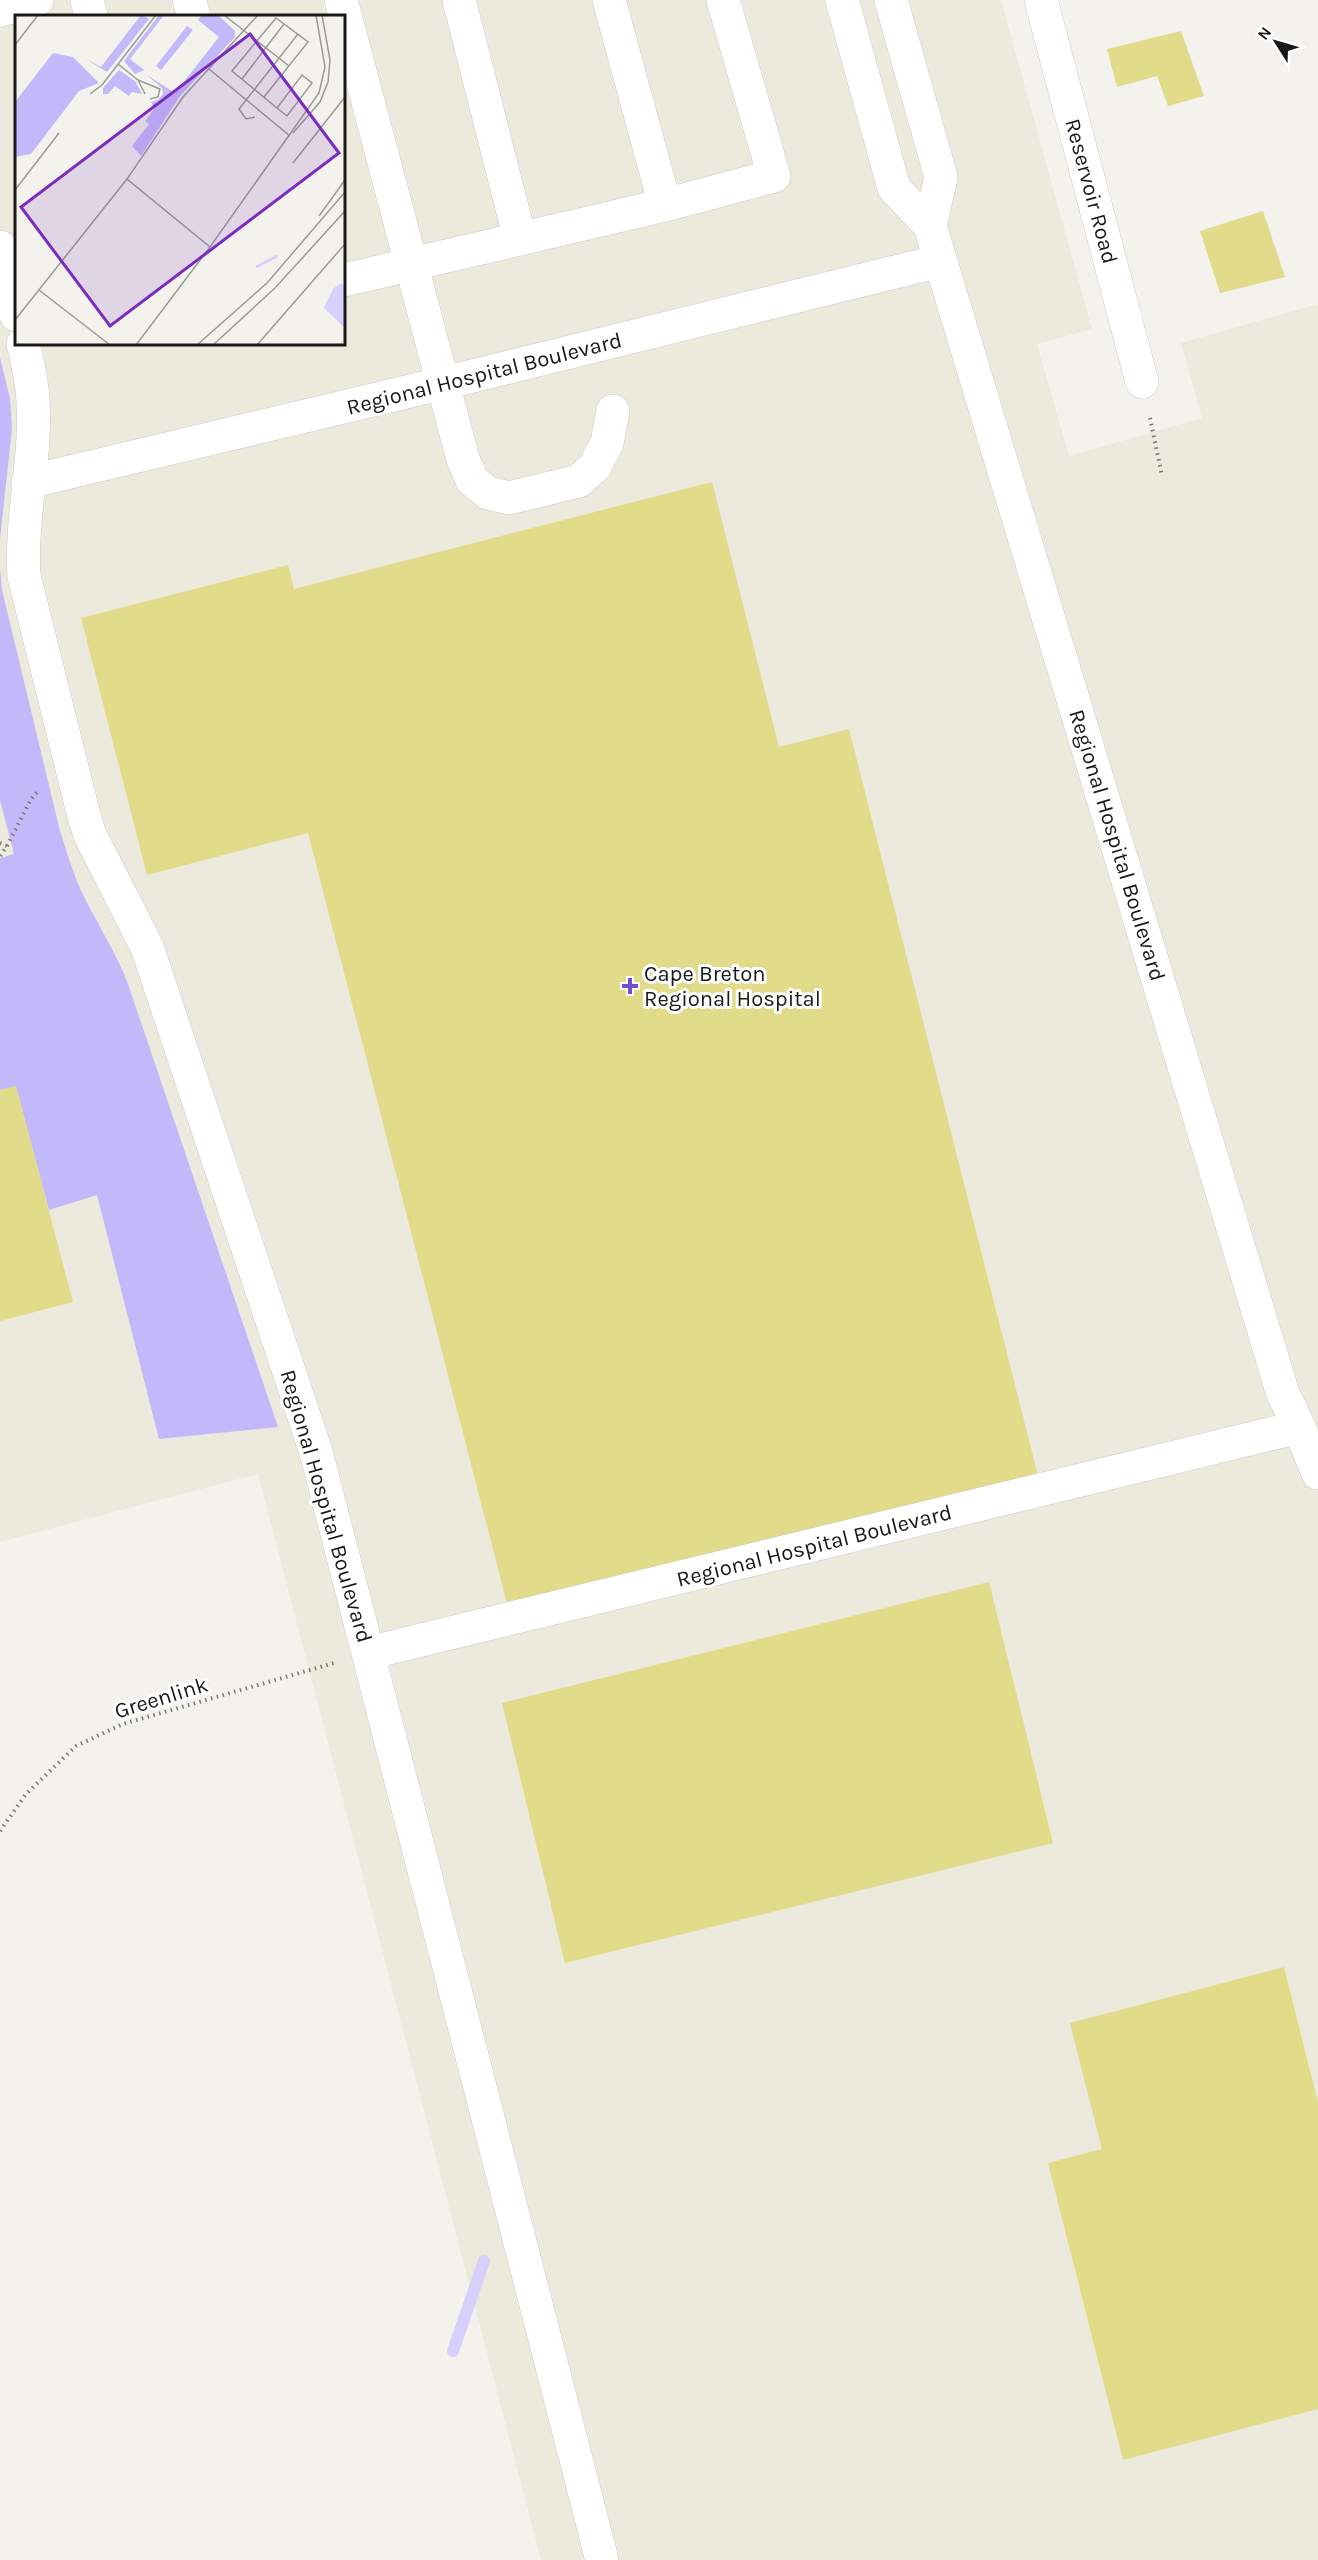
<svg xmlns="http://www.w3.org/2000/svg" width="1318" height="2560" viewBox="0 0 1318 2560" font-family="Karla,sans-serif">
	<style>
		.built { fill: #ebeadd; fill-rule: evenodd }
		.green { fill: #c3b9fa }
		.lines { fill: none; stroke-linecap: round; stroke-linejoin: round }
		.stream { stroke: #d7d0fd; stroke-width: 12 }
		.building { fill: #e1db8a }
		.minor-casing { stroke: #cbcbc6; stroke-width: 34 }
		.path { stroke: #7b7b77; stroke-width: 4; stroke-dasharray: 1.5 4.5; stroke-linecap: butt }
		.minor { stroke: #fff; stroke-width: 33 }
		.poi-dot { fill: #7150c9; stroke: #fff; stroke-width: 2 }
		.labels { text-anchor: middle; stroke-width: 6; stroke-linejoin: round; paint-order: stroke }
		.street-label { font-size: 22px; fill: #181816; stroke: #fff }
		.poi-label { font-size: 22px; fill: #181816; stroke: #fff; text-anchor: start }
		.inset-river { fill: none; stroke: #d7d0fd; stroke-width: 3 }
		.inset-road { fill: none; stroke: #9b9b97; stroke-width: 1.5 }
		.view { fill: #7b2cbf; fill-opacity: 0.15; stroke: #7b2cbf; stroke-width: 3 }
		.inset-edge { fill: none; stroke: #181816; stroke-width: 3 }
	</style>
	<rect width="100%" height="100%" fill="#f3f2ed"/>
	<path class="built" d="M0,0H1001L1092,329L1037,344L1069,456L1202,418L1181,343L1318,304V2560H541L258,1474L0,1542ZM16,16H344V344H16Z"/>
	<path class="green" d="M0,357L10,399L12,429L0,539Z
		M0,569L2,590L60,831C66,849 71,867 78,884C93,918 115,949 128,984L278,1427L159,1439L97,1195L49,1210L16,1087L0,1090V858L14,854L0,800Z"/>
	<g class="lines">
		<path class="stream" d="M453,2351L484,2261"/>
	</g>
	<path class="building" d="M1181,31L1204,96L1168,106L1157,76L1117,87L1107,49Z
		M1263,211L1285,277L1220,293L1200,231Z
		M712,482L779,747L849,729L1038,1476L510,1615L308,833L147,875L81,618L288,565L294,589Z
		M16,1086L73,1302L0,1321V1090Z
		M989,1582L1053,1843L565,1963L502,1703Z
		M1284,1967L1318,2102V2409L1123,2460L1048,2163L1102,2149L1070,2023Z"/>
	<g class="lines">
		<defs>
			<path id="minor" d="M87,0L91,16
				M189,0L194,16
				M341,0L463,459L472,480L488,493L509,498L579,481L595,466L607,443L613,411
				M459,0L520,239
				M609,0L665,205
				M891,0L941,177L930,226
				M1041,0L1142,382
				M0,10L37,0
				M0,247L16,315
				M344,280L665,205L774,176L723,0
				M23,344C27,358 30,374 32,389C39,449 20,514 24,576L83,812L90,835L147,947L316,1452L368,1653L1299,1427L1282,1391L1271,1354L930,226L894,188L842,0
				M28,482L444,383L940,261
				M1299,1427L1318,1473
				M368,1653L602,2560"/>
		</defs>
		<use href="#minor" class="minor-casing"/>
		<path class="path" d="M1150,418L1162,476
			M0,843L7,846L0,856
			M7,846L31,799L39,790
			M0,1831L26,1794L76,1746L123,1724L334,1663"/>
		<use href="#minor" class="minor"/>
	</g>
	<path class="poi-dot" d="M627 977h6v6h6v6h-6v6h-6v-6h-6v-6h6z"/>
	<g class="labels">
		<g class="street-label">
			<text transform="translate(1092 191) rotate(75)" y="8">Reservoir Road</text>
			<text transform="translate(484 373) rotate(-14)" y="8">Regional Hospital Boulevard</text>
			<text transform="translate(1118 845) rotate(73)" y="8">Regional Hospital Boulevard</text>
			<text transform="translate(327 1506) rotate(74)" y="8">Regional Hospital Boulevard</text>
			<text transform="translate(814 1545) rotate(-14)" y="8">Regional Hospital Boulevard</text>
			<text transform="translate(161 1697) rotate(-17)" y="8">Greenlink</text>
		</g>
		<g class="poi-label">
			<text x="644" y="981">Cape Breton<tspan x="644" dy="25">Regional Hospital</tspan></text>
		</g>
	</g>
	<g transform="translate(15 15)">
		<rect width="330" height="330" fill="#f3f2ed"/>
		<path d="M126,0L134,4L92,57L68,42L86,52ZM144,0H149L115,44L129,55L120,59L109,46ZM187,0H203L220,16V22L165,81L126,141L117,131L134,109L130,106L139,94L136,87L143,85L148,79L147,73L132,60L160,78L204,22L183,5ZM172,11L178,15L146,55L141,51ZM38,38L58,42L84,68L64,76L16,139L0,142V87ZM104,55L120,66L127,79L117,77L114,81L100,71L93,79H88V73Z" fill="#c3b9fa"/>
		<path d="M326,268L330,270V313L309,293L318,274Z" fill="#d7d0fd"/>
		<path class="inset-river" d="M241,252L262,241"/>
		<path class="inset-road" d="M209,0L274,51M243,0L168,82L112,164L195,232L304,78L310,52L301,0M0,30L23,0M103,49L123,65M194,54L275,121M227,64L269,9M75,79L87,70L141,0M130,79L123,65L145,74L143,82L135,84M249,82L293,27L261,3L217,56L262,93L272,101L297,68L287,60L262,93M240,102L231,104L224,94L283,19M278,118L305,87L313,67L315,45L307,0M278,148L330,82M0,175L44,118M304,201L330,165M24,275L95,330M0,305L112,164M121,330L195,232M182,330L252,268L330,177M198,330L260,273L330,196M242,330L330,229"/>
		<path class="view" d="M235,19L324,138L95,311L6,192Z"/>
		<rect width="330" height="330" class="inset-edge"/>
	</g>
	<g transform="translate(1276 42) rotate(307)" stroke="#ffffff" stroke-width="4.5" paint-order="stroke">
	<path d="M0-4.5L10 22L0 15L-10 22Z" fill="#181816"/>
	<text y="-9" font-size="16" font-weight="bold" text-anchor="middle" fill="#181816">N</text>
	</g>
</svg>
